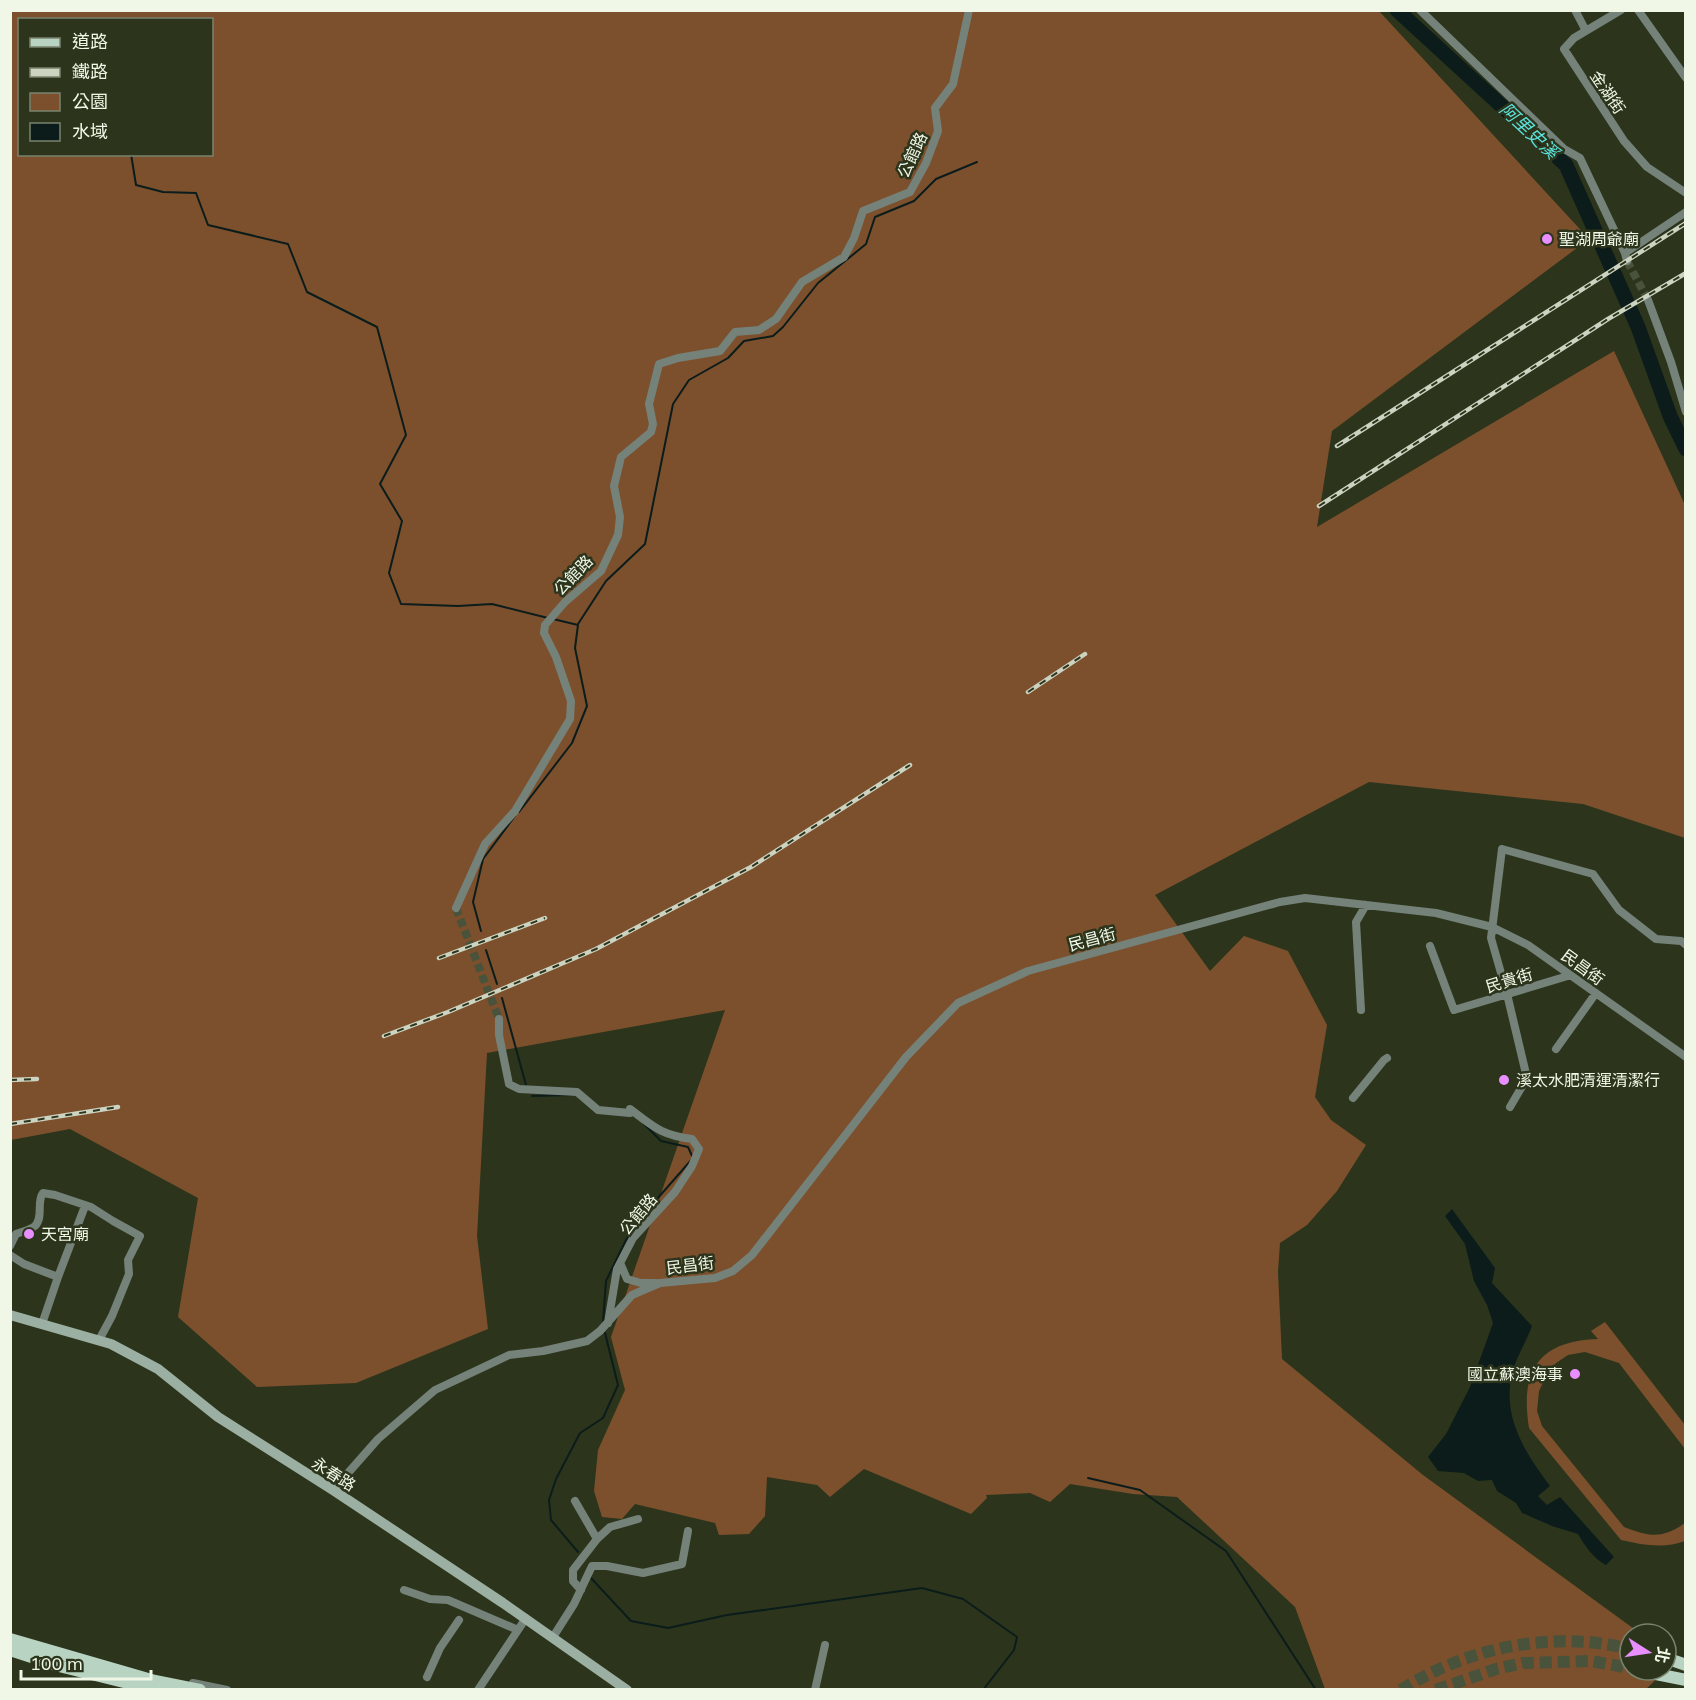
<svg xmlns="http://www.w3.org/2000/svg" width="1696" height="1700" viewBox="0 0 1696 1700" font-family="Mulish,'Noto Sans TC',sans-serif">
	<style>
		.green { fill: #7c502d; fill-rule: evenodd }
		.water { fill: #0b1c1b }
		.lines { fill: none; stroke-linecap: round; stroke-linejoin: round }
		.stream { stroke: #0b1c1b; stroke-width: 2 }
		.river { stroke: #0b1c1b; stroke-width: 15 }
		.street-tunnel { stroke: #49523a; stroke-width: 8; stroke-dasharray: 8 4; stroke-linecap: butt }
		.primary-tunnel { stroke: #49523a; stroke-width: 12; stroke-dasharray: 12 6; stroke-linecap: butt }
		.street { stroke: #75827a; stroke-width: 8 }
		.secondary { stroke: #9bafa2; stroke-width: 10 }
		.primary { stroke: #b8d3c2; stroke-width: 12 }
		.rail-casing { stroke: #ccd3c1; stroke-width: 4.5 }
		.rail { stroke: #2c351c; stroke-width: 2; stroke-dasharray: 7; stroke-linecap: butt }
		.poi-dot { fill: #e88eff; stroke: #2c351c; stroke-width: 2 }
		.labels { text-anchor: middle; stroke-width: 5; stroke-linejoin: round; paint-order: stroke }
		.street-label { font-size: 16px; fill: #f0f7e7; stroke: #2c351c }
		.poi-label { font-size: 16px; fill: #f0f7e7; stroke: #2c351c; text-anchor: start }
		.water-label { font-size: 18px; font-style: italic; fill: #5ce3dd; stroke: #2c351c }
	</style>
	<rect width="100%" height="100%" fill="#2c351c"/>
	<path class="green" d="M11,11H1379L1589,239L1332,431L1317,527L1614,351L1685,505V838L1583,804L1369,782L1155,895L1210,971L1244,936L1288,951L1327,1025L1315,1097L1331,1120L1366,1145L1337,1191L1307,1225L1280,1243L1278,1272L1282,1359L1423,1475L1641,1634H1630V1670H1666V1652L1677,1660L1646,1689H1325L1295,1607L1177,1497L1133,1494L1070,1484L1050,1502L1030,1493L986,1495L987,1498L971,1514L864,1469L830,1497L817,1485L767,1477L765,1516L749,1534L719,1535L715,1523L635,1504L622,1519L602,1517L594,1491L598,1450L625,1390L611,1337L725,1010L487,1053L477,1236L488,1329L356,1383L257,1387L178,1317L198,1198L70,1129L11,1140ZM20,20H212V154H20Z
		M1605,1322L1685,1425V1449L1619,1363L1585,1352L1568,1355L1556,1363L1547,1374L1539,1391L1537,1411L1542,1426L1624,1527C1650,1537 1662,1539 1685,1523V1541C1664,1549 1643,1545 1621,1540L1529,1428C1520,1371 1538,1341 1598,1339L1591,1331Z"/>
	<path class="water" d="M1452,1209L1495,1268L1492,1283L1532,1326C1528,1337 1522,1348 1517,1359C1497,1409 1521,1447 1550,1486L1538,1496L1547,1505L1560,1497L1614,1557L1606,1565C1593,1558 1585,1546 1578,1534L1552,1526L1522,1513L1516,1503L1497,1491L1492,1480L1478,1481L1464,1473L1438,1471L1428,1457L1446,1434L1470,1387L1493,1323L1487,1305L1474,1281L1465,1244L1445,1216Z"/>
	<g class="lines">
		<path class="stream" d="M131,154L136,185L163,192L196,193L208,225L288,244L307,292L377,327L406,435L380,484L402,521L389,573L401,604L458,606L492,604L548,618
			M578,624L606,581L645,544L673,404L689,380L728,358L744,341L773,336L783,327L818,283L866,244L875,217L914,201L936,179L977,162
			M519,812L572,743L587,706L575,648L578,625L553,619
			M481,931L473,902L483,859L515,816
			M486,950L497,984
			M502,998L526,1085
			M532,1096L571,1095
			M603,1323L606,1281L626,1240L657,1199L693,1158L688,1147L661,1141L643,1123
			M1088,1478L1140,1490L1226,1551L1316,1690
			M578,1552L551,1520L549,1500L556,1479L580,1433L603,1418L618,1385L605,1333
			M590,1577L631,1621L668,1628L727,1615L922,1588L963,1599L1017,1637L1014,1650L983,1690"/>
		<path class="river" d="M1397,10L1566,165L1638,327L1670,416L1686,449"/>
		<path class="street-tunnel" d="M1627,261L1648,300
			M456,908L499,1019"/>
		<path class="primary-tunnel" d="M1638,1670L1656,1674
			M1401,1690C1468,1647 1553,1630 1630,1649
			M1436,1690L1496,1669L1523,1663L1591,1661L1630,1668"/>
		<path class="street" d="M1420,10L1564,149L1580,158L1625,253L1627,261
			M1575,10L1586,31
			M1621,10L1574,38L1564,49L1624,141L1647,167L1686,193
			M1638,10L1686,78
			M1625,253L1686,212
			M1648,300L1671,362L1686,412
			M456,908L485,844L515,811L570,719L571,701L556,657L544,633L545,625L565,602L601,571L618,535L620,517L614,486L621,457L651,432L653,424L649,404L659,364L678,358L720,351L735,332L759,330L776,319L802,282L844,257L854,238L863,211L910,192L926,163L938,131L935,108L953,84L969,10
			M1430,946L1454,1010L1571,975
			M1361,1010L1356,922L1366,905
			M499,1019V1035L509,1084L519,1089L577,1092L598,1110L630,1113V1109C654,1127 661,1135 692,1139L699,1149L692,1166L675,1192L633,1238L617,1269L608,1323
			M1556,1049L1596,993
			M1353,1098L1384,1060L1387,1058
			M1510,1107L1527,1078L1507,994L1491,938L1502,849L1593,874L1619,910L1656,939L1681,941L1686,945
			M10,1246L16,1234C21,1232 30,1230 35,1226C44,1217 36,1202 43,1193L55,1195L91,1207L113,1221L140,1236L128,1260L129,1274L112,1316L99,1340
			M10,1255L24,1264L58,1277L42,1324
			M621,1265L627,1279L641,1283H656
			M58,1277L85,1206
			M333,1490L378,1439L435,1390L509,1355L543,1351L587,1341L600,1331L632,1295L660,1283L715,1278L733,1271L752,1255L906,1057L958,1003L1028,971L1280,902L1305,898L1436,913L1492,927L1528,945L1686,1057
			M575,1501L597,1539
			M404,1590L430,1599L448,1600L518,1630
			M581,1590L573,1581V1570L597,1539L610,1527L638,1519
			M553,1637L574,1604L592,1566H607L643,1573L682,1564L688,1531
			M427,1677L440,1648L459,1620
			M193,1683L227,1690
			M478,1690L526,1618
			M815,1690L825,1645"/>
		<path class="secondary" d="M10,1315L111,1344L158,1369L218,1417L333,1490L503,1603L627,1690"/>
		<path class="primary" d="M10,1639L155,1681L200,1690
			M10,1650L59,1666L156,1690
			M1666,1658L1686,1665
			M1656,1674L1686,1680"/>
		<defs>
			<path id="rail" d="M1337,446L1686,223
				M1319,506L1608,319L1686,273
				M1028,692L1085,654
				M439,958L545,918
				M384,1036L448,1012L596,949L751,867L910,765
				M10,1080L37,1079
				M10,1124L118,1107"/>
		</defs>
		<use href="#rail" class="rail-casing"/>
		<use href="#rail" class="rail"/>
	</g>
	<g class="poi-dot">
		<circle cx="1547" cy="239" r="6"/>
		<circle cx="1504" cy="1080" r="6"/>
		<circle cx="29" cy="1234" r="6"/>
		<circle cx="1575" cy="1374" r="6"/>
	</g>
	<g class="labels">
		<g class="street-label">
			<text transform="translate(1608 92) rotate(56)" y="6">金湖街</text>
			<text transform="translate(912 155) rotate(-65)" y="6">公館路</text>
			<text transform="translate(573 575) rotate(-46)" y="6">公館路</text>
			<text transform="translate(1092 939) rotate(-15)" y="6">民昌街</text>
			<text transform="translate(1583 967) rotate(36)" y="6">民昌街</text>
			<text transform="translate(1509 980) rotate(-17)" y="6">民貴街</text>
			<text transform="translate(638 1214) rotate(-50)" y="6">公館路</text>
			<text transform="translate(690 1265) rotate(-7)" y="6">民昌街</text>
			<text transform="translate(334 1474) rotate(32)" y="6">永春路</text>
		</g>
		<g class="poi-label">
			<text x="1559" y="245">聖湖周爺廟</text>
			<text x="1516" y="1086">溪太水肥清運清潔行</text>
			<text x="41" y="1240">天宮廟</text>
			<text x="1563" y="1380" text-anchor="end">國立蘇澳海事</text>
		</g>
		<g class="water-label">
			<text transform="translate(1529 131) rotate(43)" y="6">阿里史溪</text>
		</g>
	</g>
	<rect width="1696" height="1700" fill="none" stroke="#f0f7e7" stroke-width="24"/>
	<rect x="18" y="18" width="195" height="138" fill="#2c351c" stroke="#7a836d" stroke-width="1.5"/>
	<rect x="30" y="38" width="30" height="9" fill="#b8d3c2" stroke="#7a836d" stroke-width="1.5"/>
	<text x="72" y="48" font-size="18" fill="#f0f7e7">道路</text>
	<rect x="30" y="68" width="30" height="9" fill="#ccd3c1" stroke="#7a836d" stroke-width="1.5"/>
	<text x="72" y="78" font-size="18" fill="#f0f7e7">鐵路</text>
	<rect x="30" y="93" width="30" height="18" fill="#7c502d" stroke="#7a836d" stroke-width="1.5"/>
	<text x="72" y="108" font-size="18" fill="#f0f7e7">公園</text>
	<rect x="30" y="123" width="30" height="18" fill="#0b1c1b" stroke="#7a836d" stroke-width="1.5"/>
	<text x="72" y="138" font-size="18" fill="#f0f7e7">水域</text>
	<g transform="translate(1648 1652) rotate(102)"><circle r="28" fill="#2c351c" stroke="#7a836d" stroke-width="1.5"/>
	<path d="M0-4.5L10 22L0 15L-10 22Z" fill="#e88eff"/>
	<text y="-9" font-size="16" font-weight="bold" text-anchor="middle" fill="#f0f7e7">北</text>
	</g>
	<path d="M21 1670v9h130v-9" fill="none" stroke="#f0f7e7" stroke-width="3"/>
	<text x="30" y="1670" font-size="18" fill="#f0f7e7" stroke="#2c351c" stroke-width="4.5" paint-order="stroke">100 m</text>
</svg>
